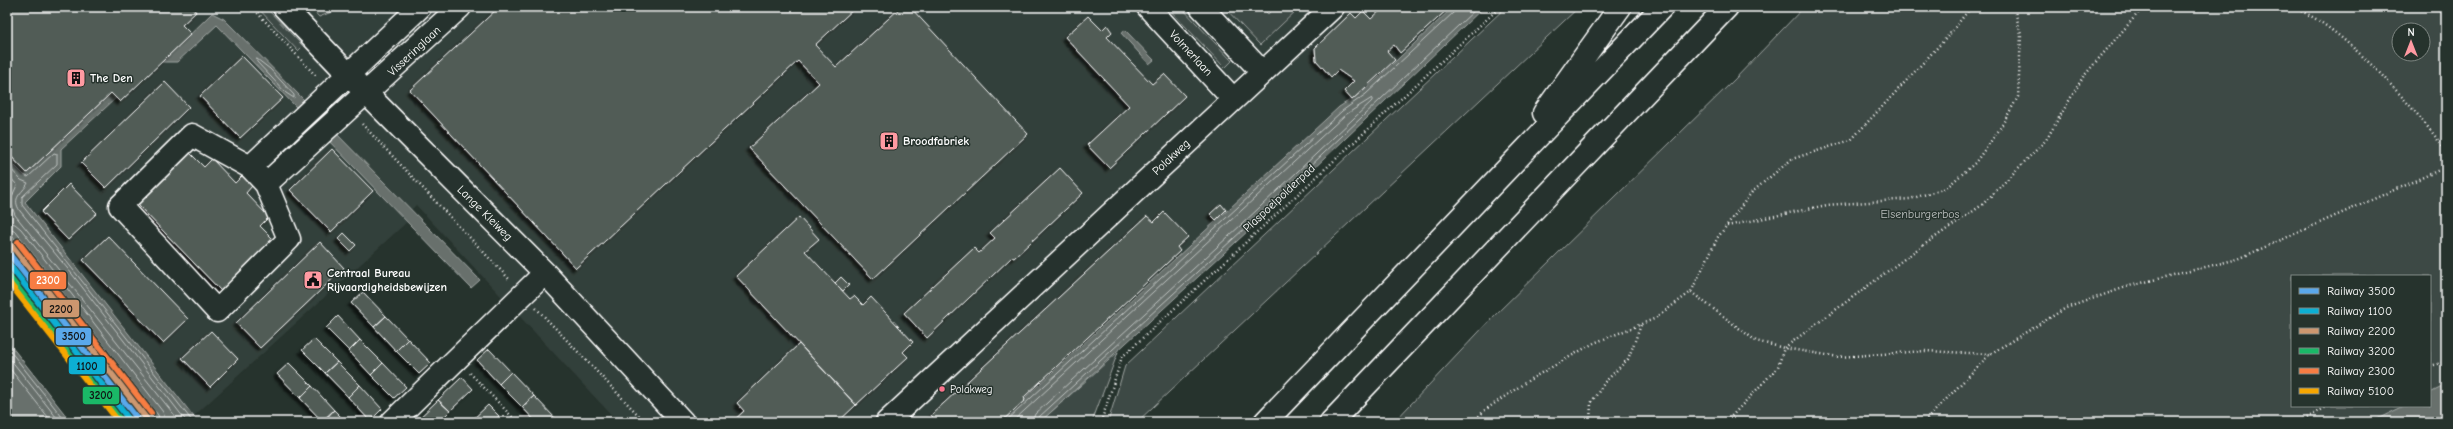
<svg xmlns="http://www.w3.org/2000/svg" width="2453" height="429" viewBox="0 0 2453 429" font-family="'Comic Neue',sans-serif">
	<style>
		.built { fill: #333f3a }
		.green { fill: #3e4944; stroke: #9ea4a2; fill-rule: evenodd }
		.water { fill: #67706c; stroke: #a4a9a7 }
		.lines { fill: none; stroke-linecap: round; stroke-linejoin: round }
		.shore { stroke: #c2c6c4; stroke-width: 1 }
		.building { fill: #515c57; stroke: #fff; filter: url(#shadow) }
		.minor-casing { stroke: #fff; stroke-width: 25 }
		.highway-casing { stroke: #fff; stroke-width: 25 }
		.path { stroke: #fff; stroke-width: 2.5; stroke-dasharray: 1 3; stroke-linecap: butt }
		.minor { stroke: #26332d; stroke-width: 22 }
		.highway { stroke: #26332d; stroke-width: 22 }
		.rail-1-casing { stroke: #26332d; stroke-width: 9 }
		.rail-2-casing { stroke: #26332d; stroke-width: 9 }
		.rail-3-casing { stroke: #26332d; stroke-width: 9 }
		.rail-4-casing { stroke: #26332d; stroke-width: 9 }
		.rail-5-casing { stroke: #26332d; stroke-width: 9 }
		.rail-6-casing { stroke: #26332d; stroke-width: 9 }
		.rail-1 { stroke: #5aa8eb; stroke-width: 6 }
		.rail-2 { stroke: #0dafd3; stroke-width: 6 }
		.rail-3 { stroke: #cd976f; stroke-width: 6 }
		.rail-4 { stroke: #1ab867; stroke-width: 6 }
		.rail-5 { stroke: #f77d43; stroke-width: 6 }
		.rail-6 { stroke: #f7a600; stroke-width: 6 }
		.bus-dot { fill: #fc738d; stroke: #26332d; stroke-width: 1.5 }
		.labels { text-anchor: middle; stroke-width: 3; stroke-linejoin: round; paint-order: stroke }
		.bus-label { font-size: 11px; fill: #fff; stroke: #26332d; text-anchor: start }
		.street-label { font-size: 12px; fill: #fff; stroke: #26332d }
		.poi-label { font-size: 12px; font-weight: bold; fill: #fff; stroke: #26332d; text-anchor: start }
		.park-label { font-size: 12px; fill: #bbbfbe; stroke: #26332d }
		.line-badge { stroke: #26332d; stroke-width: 1.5 }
		.badge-label { font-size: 11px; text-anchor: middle; font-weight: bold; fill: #fff }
		.pale-badge-label { font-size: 11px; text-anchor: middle; font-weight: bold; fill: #111 }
	</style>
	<defs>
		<filter id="shadow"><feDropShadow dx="-3.5" dy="3.5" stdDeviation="1" flood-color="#0009"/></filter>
	</defs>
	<rect width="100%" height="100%" fill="#26332d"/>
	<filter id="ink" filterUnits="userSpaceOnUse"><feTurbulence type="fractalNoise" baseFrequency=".025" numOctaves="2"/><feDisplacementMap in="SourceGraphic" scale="8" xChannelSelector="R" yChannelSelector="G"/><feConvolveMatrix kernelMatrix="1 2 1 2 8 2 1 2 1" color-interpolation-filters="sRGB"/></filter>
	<g filter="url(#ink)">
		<path class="built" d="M7,7H1455L1017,422H618L416,205L404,217L407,222L194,416L7,193Z"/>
		<path class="green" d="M257,7H265L303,46L298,51Z
			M310,7H344L319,17Z
			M421,7H445L380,67L369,56Z
			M1167,7H1181L1232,61L1225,68Z
			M1224,7H1261L1268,14L1275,7H1300L1260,45Z
			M1506,7H1579L1137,422H1108L1125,366Z
			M1804,7H2446V422H1394L1493,317L1734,80ZM2399,30H2423V54H2399ZM2292,276H2430V406H2292Z
			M1118,352L1092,422H1040Z"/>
		<path class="water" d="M1453,7H1484L1248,231L1040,422H999L1339,107L1364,91Z
			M212,13L224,19L304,100L296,107L217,25L177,62H162Z
			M1125,30L1154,60L1149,64L1121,33Z
			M111,93L116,98L61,149V166L25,202L198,422H152L7,235V152L27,173Z
			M332,129L480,280L471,288L324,136Z
			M7,341L15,351L71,422H13L7,416Z
			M2446,385V422H2371L2404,406H2430V393Z"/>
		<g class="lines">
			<path class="shore" d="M257,59L270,69L294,95V98L286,93L257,62Z
				M7,158L24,175L28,177L54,153L57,154V164L22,197V205L193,422
				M7,165L21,180L28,183C22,194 11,197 20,211L72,274L187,422
				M7,174L17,185L10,201L15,215L180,422
				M7,222L15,224L21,229L163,412L166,422
				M7,228L16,232L158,415L160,422
				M7,233L12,235L154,418L155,422
				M7,347L66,422
				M7,355L60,422
				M7,365L52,422
				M1005,422L1342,111L1366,94L1454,12L1456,7
				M1012,422L1345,115L1372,98V101L1241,225L1035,414L1032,422
				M1037,422L1039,417L1245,228L1478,7"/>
		</g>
		<path class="building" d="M7,7H192L196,12L182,25L191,34L120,102L111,93L27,173L7,152Z
			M499,7H856L815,45L836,67L901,7H910L1028,134L873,279L749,148L819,83L798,61L576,268L410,90Z
			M1384,7H1450L1400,53L1394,45L1387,51L1395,60L1352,100L1344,91L1354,81L1338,70L1331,77L1316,60L1315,48L1351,13L1356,18L1363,11L1371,19Z
			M1088,16L1102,30L1107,25L1112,32L1107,37L1152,84L1164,74L1185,96L1109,168L1087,145L1129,106L1065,37Z
			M242,56L283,98L240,138L200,96Z
			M165,82L189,107L106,188L81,163Z
			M332,149L373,191L331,232L290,190Z
			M190,153L204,167L212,159L235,183L242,176L252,186L246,193L269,217L260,226L274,240L221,291L137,204Z
			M1060,168L1083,193L1014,258L1012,257L927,338L904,313L974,248L979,253L995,238L990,233Z
			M69,184L97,213L68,240L41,212Z
			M1221,204L1226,210L1216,220L1210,214Z
			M1164,212L1188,237L1177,247L1180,251L1024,397L1025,400L1001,422H937L931,415L1147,216L1154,222Z
			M799,217L819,239L805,251L850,299L854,296L863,305L871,297L913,342L903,352L908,357L856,405L736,276Z
			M344,233L356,245L350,251L338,239Z
			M108,236L188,319L163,343L83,260Z
			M320,242L344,268L260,348L236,323Z
			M841,277L849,285L843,291L835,283Z
			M363,292L386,316L374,327L351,303Z
			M338,316L360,340L349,351L326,328Z
			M386,316L408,339L396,351L374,327Z
			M211,331L238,359L210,387L182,358Z
			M314,339L337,362L325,373L302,350Z
			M408,339L431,363L419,374L396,351Z
			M360,340L383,363L371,375L349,351Z
			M799,344L856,405L838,422H732L744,411L737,403Z
			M489,349L511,372L499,384L477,360Z
			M337,362L360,385L348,397L325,373Z
			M289,363L312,386L300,398L277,374Z
			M383,363L406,387L394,398L371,375Z
			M511,372L534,396L522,407L499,384Z
			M462,377L473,389L450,411L438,400Z
			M360,385L382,409L370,421L348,397Z
			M312,386L334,410L322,421L300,398Z
			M534,396L557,420L554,422H536L522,407Z
			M438,400L450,411L439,422H415Z
			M488,405L499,416L493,422H470Z
			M334,410L346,422H323Z"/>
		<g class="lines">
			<defs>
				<path id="minor" d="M284,7L367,94L545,273L683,422
					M1148,7L1233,99
					M1201,7L1262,72
					M192,135L250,167L266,184L289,239L217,311L120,206Z
					M250,167L420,7
					M266,184L460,7
					M392,422L545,273
					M887,422L1333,7"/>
				<path id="highway" d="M1544,113L1620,7
					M1265,422L1662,7
					M1331,422L1727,7"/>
			</defs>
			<use href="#minor" class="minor-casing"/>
			<use href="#highway" class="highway-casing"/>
			<path class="path" d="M252,7L317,77
				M2290,7C2337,19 2418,111 2446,151
				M362,124L510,280
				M1727,226L1827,205L1910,199L1946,188L1975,163L1999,130L2018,97L2021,35L2014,7
				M1691,292L1756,341L1784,348L1839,357L1925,351L1990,354
				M536,308L645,422
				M2430,366L2446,362
				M470,373L517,422
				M1101,422L1122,357L1500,7
				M1473,422L1485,410L1529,380L1594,343L1654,319L1691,292L1718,237L1752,192L1792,159L1851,140L1949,35L1971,7
				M1590,422L1591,403L1605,382L1628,359L1641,325
				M1726,422L1778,367L1784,348L1915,251L1982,205L2046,140L2083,77L2139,12L2160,7
				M1924,422L1990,354L2066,308L2129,286L2238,259L2446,167
				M2300,422L2328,406"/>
			<use href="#minor" class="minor"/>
			<use href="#highway" class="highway"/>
			<defs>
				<path id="rail-1" d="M7,251L140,422"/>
				<path id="rail-2" d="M7,262L131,422"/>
				<path id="rail-3" d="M13,247L146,418"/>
				<path id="rail-4" d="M7,274L122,422"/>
				<path id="rail-5" d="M18,242L151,413"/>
				<path id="rail-6" d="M7,280L119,422"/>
			</defs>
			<use href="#rail-1" class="rail-1-casing"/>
			<use href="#rail-2" class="rail-2-casing"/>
			<use href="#rail-3" class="rail-3-casing"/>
			<use href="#rail-4" class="rail-4-casing"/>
			<use href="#rail-5" class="rail-5-casing"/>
			<use href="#rail-6" class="rail-6-casing"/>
			<use href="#rail-1" class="rail-1"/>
			<use href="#rail-2" class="rail-2"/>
			<use href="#rail-3" class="rail-3"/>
			<use href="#rail-4" class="rail-4"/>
			<use href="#rail-5" class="rail-5"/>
			<use href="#rail-6" class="rail-6"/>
		</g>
	</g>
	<defs>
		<symbol id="building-square" viewBox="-11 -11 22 22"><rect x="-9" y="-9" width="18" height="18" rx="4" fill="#ff9aa2" stroke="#26332d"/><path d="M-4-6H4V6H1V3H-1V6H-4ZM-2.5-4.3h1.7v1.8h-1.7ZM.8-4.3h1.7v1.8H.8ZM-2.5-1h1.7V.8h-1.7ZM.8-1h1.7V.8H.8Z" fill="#111"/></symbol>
		<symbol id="civic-square" viewBox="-11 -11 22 22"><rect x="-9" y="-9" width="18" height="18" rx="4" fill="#ff9aa2" stroke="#26332d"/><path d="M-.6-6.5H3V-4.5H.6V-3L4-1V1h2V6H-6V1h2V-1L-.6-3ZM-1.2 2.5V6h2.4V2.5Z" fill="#111"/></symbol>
	</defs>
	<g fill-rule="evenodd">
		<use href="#building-square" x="65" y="67" width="22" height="22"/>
		<use href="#building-square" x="878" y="130" width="22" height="22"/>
		<use href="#civic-square" x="302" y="269" width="22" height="22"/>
	</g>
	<circle class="bus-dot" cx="942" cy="389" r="3.5"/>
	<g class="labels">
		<g class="bus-label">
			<text x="950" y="393">Polakweg</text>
		</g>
		<g class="street-label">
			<text transform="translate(414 51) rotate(-43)" y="4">Visseringlaan</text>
			<text transform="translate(1191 53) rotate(47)" y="4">Volmerlaan</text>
			<text transform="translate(1171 157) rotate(-43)" y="4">Polakweg</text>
			<text transform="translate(1279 198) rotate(-43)" y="4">Plaspoelpolderpad</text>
			<text transform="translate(485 213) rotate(45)" y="4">Lange Kleiweg</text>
		</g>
		<g class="poi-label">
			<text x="90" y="82">The Den</text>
			<text x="903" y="145">Broodfabriek</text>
			<text x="327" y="277">Centraal Bureau<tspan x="327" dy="14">Rijvaardigheidsbewijzen</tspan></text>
		</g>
		<g class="park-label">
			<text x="1920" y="218">Elsenburgerbos</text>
		</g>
	</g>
	<g class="line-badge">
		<rect x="29" y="271" width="38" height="19" rx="4" fill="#f77d43"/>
		<rect x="42" y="299" width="38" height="19" rx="4" fill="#cd976f"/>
		<rect x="55" y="327" width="37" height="19" rx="4" fill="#5aa8eb"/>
		<rect x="68" y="356" width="38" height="19" rx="4" fill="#0dafd3"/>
		<rect x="82" y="386" width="38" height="19" rx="4" fill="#1ab867"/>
	</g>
	<g class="badge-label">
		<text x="48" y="284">2300</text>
	</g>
	<g class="pale-badge-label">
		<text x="61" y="313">2200</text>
		<text x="74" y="340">3500</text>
		<text x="87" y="370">1100</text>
		<text x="101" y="399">3200</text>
	</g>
	<rect width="2453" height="429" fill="none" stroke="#26332d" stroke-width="24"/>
	<rect x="12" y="12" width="2429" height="405" fill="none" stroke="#fff" stroke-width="1.5" filter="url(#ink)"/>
	<rect x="2291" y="275" width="140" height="132" fill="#26332d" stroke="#7d8581"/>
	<rect x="2299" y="288" width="20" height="6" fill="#5aa8eb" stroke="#7d8581"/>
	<text x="2327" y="295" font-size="12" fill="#ffffff">Railway 3500</text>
	<rect x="2299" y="308" width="20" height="6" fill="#0dafd3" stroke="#7d8581"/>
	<text x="2327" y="315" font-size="12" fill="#ffffff">Railway 1100</text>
	<rect x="2299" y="328" width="20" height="6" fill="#cd976f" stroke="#7d8581"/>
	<text x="2327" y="335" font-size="12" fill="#ffffff">Railway 2200</text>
	<rect x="2299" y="348" width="20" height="6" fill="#1ab867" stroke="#7d8581"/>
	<text x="2327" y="355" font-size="12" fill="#ffffff">Railway 3200</text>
	<rect x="2299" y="368" width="20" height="6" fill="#f77d43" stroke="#7d8581"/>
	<text x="2327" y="375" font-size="12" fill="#ffffff">Railway 2300</text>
	<rect x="2299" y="388" width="20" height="6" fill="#f7a600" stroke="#7d8581"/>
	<text x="2327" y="395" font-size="12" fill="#ffffff">Railway 5100</text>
	<g transform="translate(2411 42)"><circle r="19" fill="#26332d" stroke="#7d8581"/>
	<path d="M0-3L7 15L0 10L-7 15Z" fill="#ff9aa2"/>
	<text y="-6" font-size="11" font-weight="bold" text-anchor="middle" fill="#ffffff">N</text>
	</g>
</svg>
